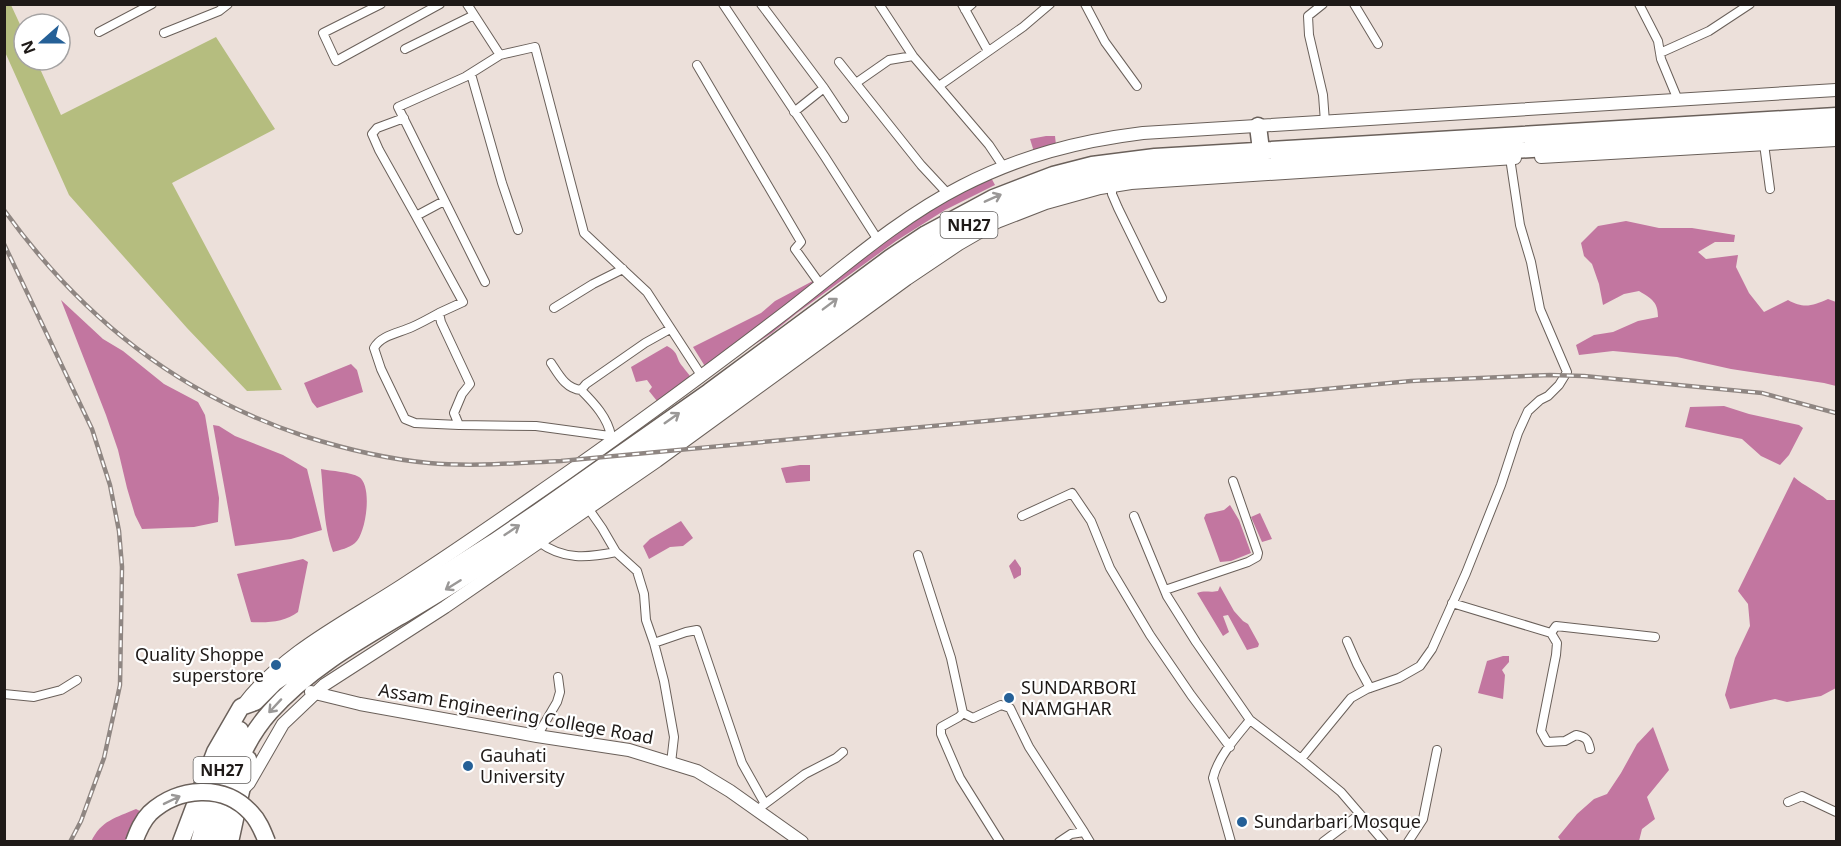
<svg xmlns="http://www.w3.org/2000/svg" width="1841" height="846" viewBox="0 0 1841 846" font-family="'Noto Sans',sans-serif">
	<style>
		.green { fill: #b5bd7f }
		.water { fill: #c276a0 }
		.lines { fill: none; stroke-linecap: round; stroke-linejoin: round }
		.street-casing { stroke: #6a605a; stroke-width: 10 }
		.secondary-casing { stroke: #6a605a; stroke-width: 14 }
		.highway-casing { stroke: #6a605a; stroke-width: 19 }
		.street { stroke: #fff; stroke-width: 8 }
		.secondary { stroke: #fff; stroke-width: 12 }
		.highway { stroke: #fff; stroke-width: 16 }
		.rail-casing { stroke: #8f8682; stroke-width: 4.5 }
		.rail { stroke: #fff; stroke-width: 2; stroke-dasharray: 7; stroke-linecap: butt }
		.highway-bridge-casing { stroke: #6a605a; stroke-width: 19; stroke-linecap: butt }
		.highway-bridge { stroke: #fff; stroke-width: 16 }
		.oneway { stroke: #9a9897 }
		.poi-dot { fill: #256097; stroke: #fff; stroke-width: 2 }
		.labels { text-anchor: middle; stroke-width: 4.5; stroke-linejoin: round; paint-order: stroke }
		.shield { fill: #fff; stroke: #625f5d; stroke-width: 1.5 }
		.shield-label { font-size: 16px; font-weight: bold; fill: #1f1a18 }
		.poi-label { font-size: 18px; fill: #1f1a18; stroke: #fff; text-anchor: start }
		.street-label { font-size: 18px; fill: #1f1a18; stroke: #fff }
	</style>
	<rect width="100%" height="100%" fill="#ece0da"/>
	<path class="green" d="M4,5H11L24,33V60H36L61,115L216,37L275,129L172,183L282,390L247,391L187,328L69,195L5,52Z"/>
	<path class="water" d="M1046,136H1055L1056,145L1035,155L1030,139Z
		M988,172L995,185L945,210L896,241L797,313L772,333L740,354L711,376L693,347L761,313L775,301L843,265L856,248L933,206Z
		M1626,221L1659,228H1692L1735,235L1734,242H1715L1698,252L1706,259L1738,255L1736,267L1749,293L1764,312L1788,300C1804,309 1812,306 1828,299L1836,302V386L1824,383L1731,369L1677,357L1613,351L1579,355L1576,345L1594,335L1613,332L1638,321L1658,317C1658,302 1652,299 1639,291L1624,294L1603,305L1599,284L1592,264L1584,256L1581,243L1598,226Z
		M61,300L103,339L123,351L164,384L198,402L205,415L219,498L218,522L194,527L142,529L135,515L127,488L118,450L106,415Z
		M667,346C680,353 675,358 683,367C687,373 690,374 692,381L657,401L649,391L652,387L647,380L636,382L631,367Z
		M351,364L357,370L363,392L317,408L312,402L304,383Z
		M1724,406L1749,414L1799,425L1803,428L1789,455L1780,465L1761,456L1742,439L1685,427L1690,407Z
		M213,425L219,426L235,436L283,455L307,469L322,530L291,539L235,546Z
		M800,465H810V481L786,483L781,468Z
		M321,469C331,471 351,472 359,477C373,486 366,534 355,543C349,548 340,550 333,552C323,525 324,498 321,469Z
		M1794,477C1804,486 1817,491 1827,500H1836V688L1821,696L1787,702L1775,699L1730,709L1725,695L1735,658L1750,626L1748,604L1738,591Z
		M1230,505L1239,520L1251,553L1231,561L1220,562L1204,518L1206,514L1224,510Z
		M1260,513L1272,539L1262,542L1251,517Z
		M681,521L693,538L683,546L670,547L649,559L643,546L650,539Z
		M303,559L308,562L298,612C285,622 268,623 251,622L237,574Z
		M1015,559L1021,568V575L1014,579L1009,566Z
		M1220,586L1234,611L1243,621L1248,624L1259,644L1258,647L1247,650L1228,615L1223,616L1229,632L1223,636L1197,593C1206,590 1209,593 1218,591Z
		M1503,656H1509V662L1502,670L1505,675L1503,699L1478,693L1487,661Z
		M1653,727L1669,770L1647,797L1655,819L1642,829L1639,841H1561L1558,837L1577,814L1594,799L1607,794L1621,773L1637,744Z
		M136,809L142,812L125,841L91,842C101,820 116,818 136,809Z"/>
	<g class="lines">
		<defs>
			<path id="street" d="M381,4L323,33L336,61L440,4
				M467,4L500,55L535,47L584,233L647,292L701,375
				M723,4L825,157L878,240
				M761,4L824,88L794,112
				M879,4L913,56
				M962,4L988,51
				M1085,4L1105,42L1137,86
				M1323,4L1308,16L1309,35L1323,95L1325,122
				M1354,4L1378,44
				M1639,4L1658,41L1661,59L1678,100
				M965,10L972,4
				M99,32L152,4
				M164,33L219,11L228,4
				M405,49L474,15
				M1660,53L1709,31L1750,4
				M839,62L921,165L948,194
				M697,65L801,242L795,249L820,284
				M471,74L502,183L518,230
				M856,83L889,60L913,56L989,145L1003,166
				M939,86L1023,27L1050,4
				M824,88L844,118
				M404,118L377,128L372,134L379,150L416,216
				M1764,144L1770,189
				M1112,186V194L1118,208L1162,298
				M444,201L416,216L463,302L439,313L441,322L470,384L462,394L454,413L459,425L536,426L617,437
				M485,282L398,107L465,77L500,55
				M554,308L593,284L623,269
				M439,313C430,318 421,323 412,327C399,333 381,335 374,348L381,369L405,419L415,423L459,425
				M551,363C559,375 566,389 581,390C594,403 608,418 611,436
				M581,390L586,384L645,343L670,329
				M588,508L602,528L616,552L637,571L644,594L646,620L654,643
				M1022,516L1072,493L1091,521L1110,568L1150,635L1191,695L1230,747
				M1134,516L1167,596L1196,642L1250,720
				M539,542C563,560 587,558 616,552
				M918,555L951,658L963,713L959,717L941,727V734L960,778L1000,842
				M1165,590L1248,562L1257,557L1258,553L1233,481
				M1452,603L1551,633L1557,643L1556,655L1541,731L1547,742L1565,741L1576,735C1586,737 1588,739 1590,749
				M1551,633L1556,626L1655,637
				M1347,641L1357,664L1370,688
				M4,694L34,697L61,690L77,680
				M963,713L973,718L1001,705L1010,708L1029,747L1084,832
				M537,736L557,702L560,692L558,677
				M1301,759L1341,792L1384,842
				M671,763L674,737L664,681L654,643L686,632L697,630L742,763L765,804
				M1788,802L1802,796L1836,812
				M762,806L805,774L836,758L843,752
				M1059,842L1071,834L1084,832L1090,842
				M1231,842L1213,778C1218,757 1236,737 1250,720L1301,759L1351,698L1367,689L1399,678L1420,666L1432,649L1466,573L1501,485L1518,433L1528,411L1540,400L1548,396L1559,385L1567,372L1540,309L1531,262L1520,225L1510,158
				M1323,842L1360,814
				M1408,842L1423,819L1437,750"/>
			<path id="secondary" d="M1541,157L1836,140
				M311,692L360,704L537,736L629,750L697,771L730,791L802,842
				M242,706C285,649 352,619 410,580C463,546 515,509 567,473C641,421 714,367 786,312C843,268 897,219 962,186C1021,156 1078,141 1143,133L1836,90
				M244,788L249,783L283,724L324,685L445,607L657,461L907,279L959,244L997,222L1046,203L1100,188L1131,183L1515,158"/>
			<path id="highway" d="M1258,126L1261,150
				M181,842L215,752L241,707L255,702L274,683L313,656L494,542L538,512L709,392L890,258L926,234L993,198L1053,175L1092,165L1155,157L1836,116
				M199,842C210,803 221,765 240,730
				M214,842C228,794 236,750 270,712C308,669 360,640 409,611C448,588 487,563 526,537C664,446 795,345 929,248C977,220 1026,194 1080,183C1106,177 1132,174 1158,171L1836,131
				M230,842L248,759"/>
		</defs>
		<use href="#street" class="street-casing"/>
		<use href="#secondary" class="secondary-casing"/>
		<use href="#highway" class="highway-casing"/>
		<use href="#street" class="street"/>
		<use href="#secondary" class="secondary"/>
		<use href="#highway" class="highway"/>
		<defs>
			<path id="rail" d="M4,210C82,318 178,394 304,436C345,449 386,459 429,463C472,467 517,463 561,461L1411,381L1550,375L1584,376L1762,393L1836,413
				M4,244L92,429L110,485L119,531L122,567L120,685L104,758L81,821L70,842"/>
		</defs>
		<use href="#rail" class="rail-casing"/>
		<use href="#rail" class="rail"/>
		<defs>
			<path id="highway-bridge" d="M134,842C138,831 142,821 150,813C178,787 224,783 251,813C259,821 263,832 267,842"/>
		</defs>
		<use href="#highway-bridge" class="highway-bridge-casing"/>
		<use href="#highway-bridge" class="highway-bridge"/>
	</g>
	<defs><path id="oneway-shaft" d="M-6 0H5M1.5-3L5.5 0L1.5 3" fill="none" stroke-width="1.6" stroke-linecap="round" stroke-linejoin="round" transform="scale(1.5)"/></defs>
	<g class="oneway">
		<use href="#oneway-shaft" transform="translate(993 198) rotate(-24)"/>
		<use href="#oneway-shaft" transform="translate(830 304) rotate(-37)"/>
		<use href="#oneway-shaft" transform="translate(672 418) rotate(-35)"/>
		<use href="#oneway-shaft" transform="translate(512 530) rotate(-34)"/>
		<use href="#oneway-shaft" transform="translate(453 585) rotate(148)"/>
		<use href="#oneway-shaft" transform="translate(275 706) rotate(133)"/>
		<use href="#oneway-shaft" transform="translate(172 800) rotate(-26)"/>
	</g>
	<g class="poi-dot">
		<circle cx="276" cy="665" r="6"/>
		<circle cx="1009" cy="698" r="6"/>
		<circle cx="468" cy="766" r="6"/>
		<circle cx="1242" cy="822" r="6"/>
	</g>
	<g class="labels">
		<g class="shield">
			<rect x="940.5" y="212" width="57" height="26" rx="4.5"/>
			<rect x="193.5" y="757" width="57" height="26" rx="4.5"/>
		</g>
		<g class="shield-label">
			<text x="969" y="231">NH27</text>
			<text x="222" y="776">NH27</text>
		</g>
		<g class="poi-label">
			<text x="264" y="661" text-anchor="end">Quality Shoppe<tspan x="264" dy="21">superstore</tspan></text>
			<text x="1021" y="694">SUNDARBORI<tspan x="1021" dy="21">NAMGHAR</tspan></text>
			<text x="480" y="762">Gauhati<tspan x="480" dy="21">University</tspan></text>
			<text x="1254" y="828">Sundarbari Mosque</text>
		</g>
		<g class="street-label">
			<text transform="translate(516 714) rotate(10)" y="6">Assam Engineering College Road</text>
		</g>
	</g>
	<rect width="1841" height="846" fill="none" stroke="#1f1a18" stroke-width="12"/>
	<g transform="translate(42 42) rotate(249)"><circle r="28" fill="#ffffff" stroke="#a5a3a3" stroke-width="1.5"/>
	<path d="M0-4.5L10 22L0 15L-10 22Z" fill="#256097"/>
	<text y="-9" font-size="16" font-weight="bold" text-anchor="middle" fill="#1f1a18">N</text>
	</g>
</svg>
